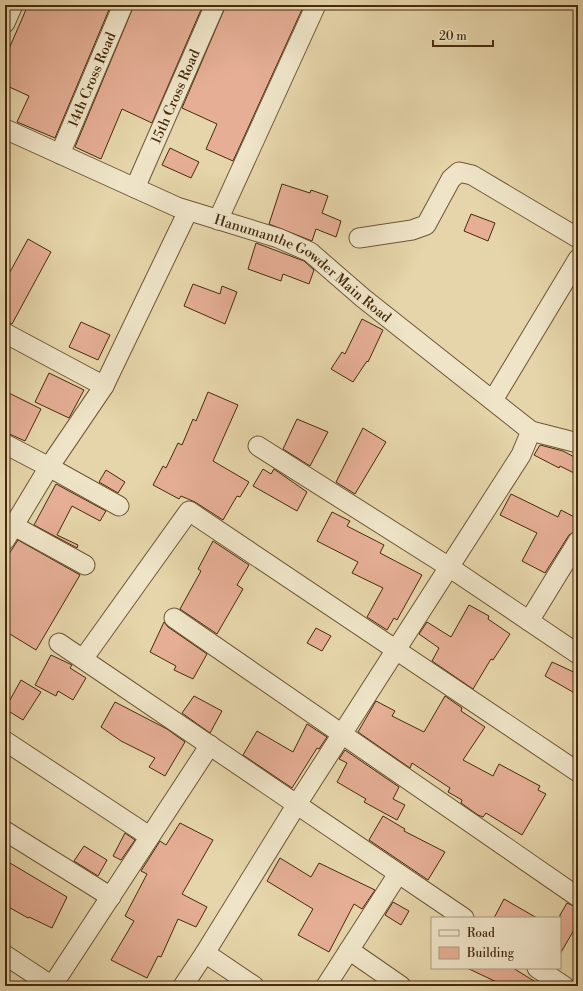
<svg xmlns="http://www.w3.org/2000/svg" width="583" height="991" viewBox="0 0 583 991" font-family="'Libre Bodoni',serif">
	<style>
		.building { fill: #e5ae95; stroke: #462b0e }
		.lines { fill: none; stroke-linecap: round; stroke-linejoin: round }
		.street-casing { stroke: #6e5635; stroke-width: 21 }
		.street { stroke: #efe4c8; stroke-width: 19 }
		.labels { text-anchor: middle; stroke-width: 4; stroke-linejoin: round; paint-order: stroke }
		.street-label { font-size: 14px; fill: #462b0e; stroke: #efe4c8 }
	</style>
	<rect width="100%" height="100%" fill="#e6d5aa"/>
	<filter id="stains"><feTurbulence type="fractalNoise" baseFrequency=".005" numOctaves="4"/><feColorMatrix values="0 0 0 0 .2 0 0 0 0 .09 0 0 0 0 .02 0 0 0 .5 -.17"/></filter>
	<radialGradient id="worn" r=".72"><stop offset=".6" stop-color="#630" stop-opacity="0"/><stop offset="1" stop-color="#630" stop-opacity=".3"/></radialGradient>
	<path class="building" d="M28,5H111L55,138L17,122L29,96L5,85V58Z
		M134,5H203L152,123L122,109L101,159L75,147Z
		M226,5H304L233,161L206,149L217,124L182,108Z
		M170,148L199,162L191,178L162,165Z
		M282,184L310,193L311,190L328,196L322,213L341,221L336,237L316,229L312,241L269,224Z
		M471,214L495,223L488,241L464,231Z
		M28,239L51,252L12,324L5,322V281Z
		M256,243L304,261L314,270L309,284L283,274L281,281L248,269Z
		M193,284L220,294L222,286L237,292L225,324L184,306Z
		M362,319L383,330L368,362L367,361L353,382L331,369L342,352L345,354Z
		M81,322L110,335L98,360L69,347Z
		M49,373L84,390L69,418L35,402Z
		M5,391L41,409L25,441L5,432Z
		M208,392L238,405L213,461L249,482L240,497L237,496L223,520L195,502L181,496L179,499L153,485L163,466L166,468L178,443L182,445L193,419L196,421Z
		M297,419L328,432L310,466L283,449Z
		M363,428L386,442L355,494L336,482Z
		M540,445L563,451L578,459V475L560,466L559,468L534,455Z
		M263,469L271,474L274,469L307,492L297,511L253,486Z
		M106,470L125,482L118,493L99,482Z
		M56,484L106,511L100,521L72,506L57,535L78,545L77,548L34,525Z
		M511,494L558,517L561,510L578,519V530L569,535L545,573L522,561L537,533L500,515Z
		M332,512L350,521L347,526L384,545L380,553L422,575L397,620L394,618L387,630L367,617L383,588L352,573L358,562L317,541Z
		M18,540L80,575L36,650L5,631V560Z
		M213,541L249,565L237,585L243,589L217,634L180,609L201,571L198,569Z
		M469,605L489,616L488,619L510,634L493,660L491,659L473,689L432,661L439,648L419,634L427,622L451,637Z
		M164,622L168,627L207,654L193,679L174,670L176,666L150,652Z
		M316,628L331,636L322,651L307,643Z
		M51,655L72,665L70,668L86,678L73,700L58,691L56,696L35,685Z
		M552,662L578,674V695L545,676Z
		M21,680L41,692L23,720L5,709Z
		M194,696L222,711L210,733L182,713Z
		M445,696L462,708L461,711L485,727L463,760L493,776L499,764L540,786L538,790L546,794L522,835L486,813L483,817L478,815L461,803L462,800L448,792L450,788L412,763L410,768L358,732L376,701L395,711L392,716L424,732Z
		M115,702L167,729L185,742L165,776L149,767L155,758L121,741L101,727Z
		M307,724L327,737L319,749L317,748L292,788L243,755L257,731L293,752Z
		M345,750L399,787L393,799L405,805L397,820L364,802L366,799L337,782L347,763L339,759Z
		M383,816L405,829L404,831L445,852L428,880L369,840Z
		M180,823L213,840L182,894L207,907L196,927L178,919L161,957L158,956L147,978L111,960L134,921L125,916L147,874L141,871L160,841L166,845Z
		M125,833L135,840L121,860L113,856Z
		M84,846L107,860L98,876L74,861Z
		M280,858L311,877L319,863L375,890L362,909L354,904L329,952L298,935L313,909L267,881Z
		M5,860L67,897L52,928L29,917L28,918L5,905Z
		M504,899L537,918H494Z
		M393,902L409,911L401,925L385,915Z
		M567,903L578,908V923L560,954V915Z
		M467,968H513L542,986H505Z"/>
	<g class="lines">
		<defs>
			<g id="street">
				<path d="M5,23L13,5"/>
				<path id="s1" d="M5,129L177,207L278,238L310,252L363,298L531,431L578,443"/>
				<path id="s2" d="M60,154L123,5"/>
				<path id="s3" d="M135,188L215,5"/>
				<path d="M218,220L316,5"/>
				<path d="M359,238L412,230L426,225L451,179L459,172L472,175L578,238"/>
				<path d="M5,333L104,386L49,467L119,506"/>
				<path d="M104,386L188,211"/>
				<path d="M493,400L578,259"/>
				<path d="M5,444L49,467L5,540"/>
				<path d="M258,446L449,567L578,654"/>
				<path d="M14,526L85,565"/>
				<path d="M174,618L578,897"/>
				<path d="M529,621L578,541"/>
				<path d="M59,643L464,918"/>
				<path d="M83,659L189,511L578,772"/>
				<path d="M5,741L149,836"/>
				<path d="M5,831L111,897"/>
				<path d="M349,950L401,986"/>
				<path d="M205,953L254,986"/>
				<path d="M5,955L52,986"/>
				<path d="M537,968L564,986"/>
				<path d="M52,986L210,745"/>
				<path d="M183,986L205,953L297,804L521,455L531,431"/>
				<path d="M326,986L398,874"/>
			</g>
		</defs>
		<use href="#street" class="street-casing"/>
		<use href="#street" class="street"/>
	</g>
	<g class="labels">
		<g class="street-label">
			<text dy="5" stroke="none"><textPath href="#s2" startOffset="81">14th Cross Road</textPath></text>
			<text dy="5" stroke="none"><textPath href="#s3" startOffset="100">15th Cross Road</textPath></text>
			<text dy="5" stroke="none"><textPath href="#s1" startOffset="331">Hanumanthe Gowder Main Road</textPath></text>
		</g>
	</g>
	<rect width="583" height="991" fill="none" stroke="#e6d5aa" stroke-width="20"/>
	<rect x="6" y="6" width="571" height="979" fill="none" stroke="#462b0e" stroke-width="2"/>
	<rect x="10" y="10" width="563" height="971" fill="none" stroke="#462b0e"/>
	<rect x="431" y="917" width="130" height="52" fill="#efe4c8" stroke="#ab9a7e"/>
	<rect x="439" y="930" width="20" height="6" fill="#efe4c8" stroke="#ab9a7e"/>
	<text x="467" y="937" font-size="12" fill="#462b0e">Road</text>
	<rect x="439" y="947" width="20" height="12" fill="#e5ae95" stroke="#ab9a7e"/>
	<text x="467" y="957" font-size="12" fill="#462b0e">Building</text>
	<path d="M433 40v6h60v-6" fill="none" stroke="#462b0e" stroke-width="2"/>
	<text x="439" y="40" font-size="12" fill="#462b0e" stroke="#efe4c8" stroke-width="3" paint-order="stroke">20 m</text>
	<rect width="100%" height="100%" filter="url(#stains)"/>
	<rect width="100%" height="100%" fill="url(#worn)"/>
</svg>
